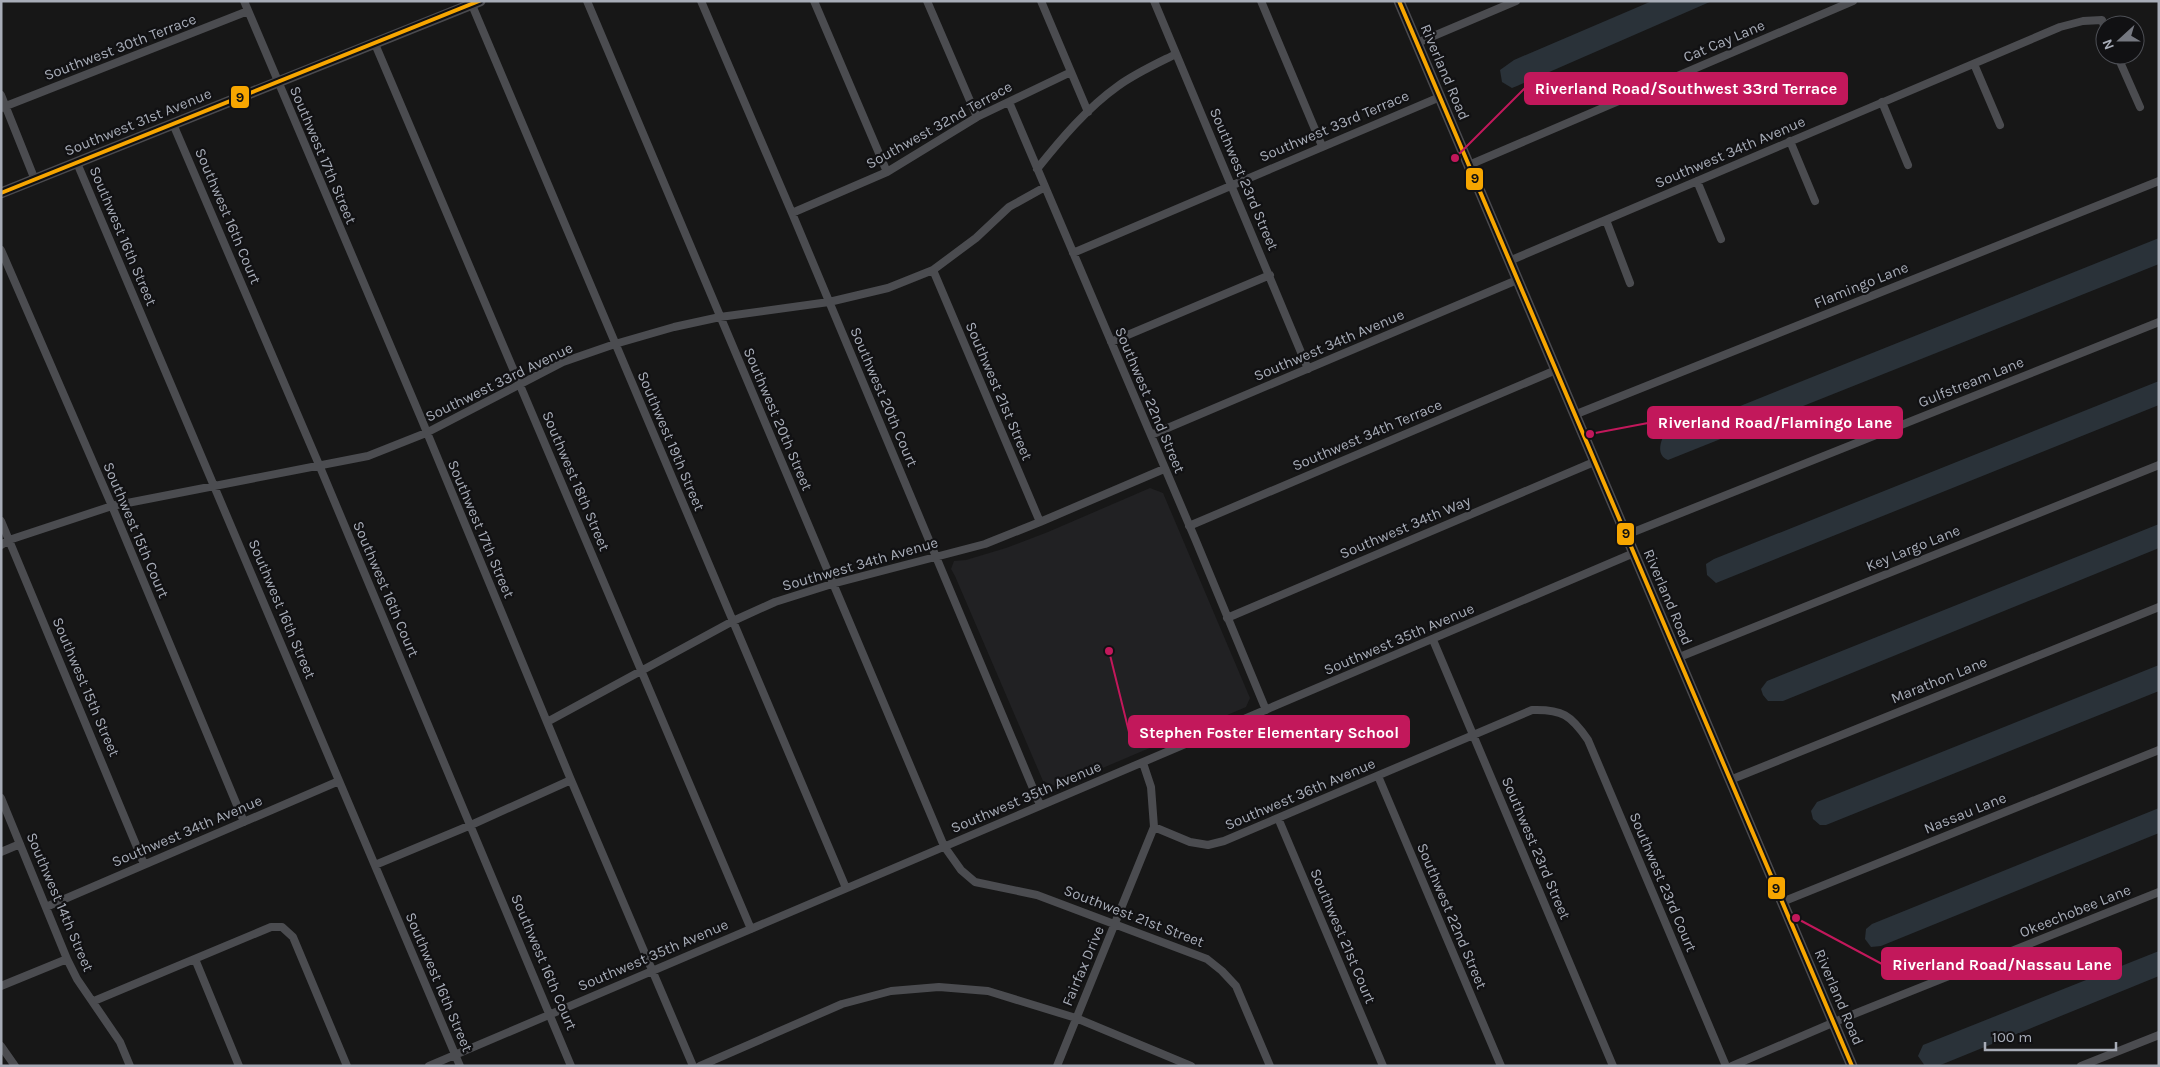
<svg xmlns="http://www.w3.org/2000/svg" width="2160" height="1067" viewBox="0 0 2160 1067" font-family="Karla,sans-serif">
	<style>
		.built { fill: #212123 }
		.water { fill: #2a3239 }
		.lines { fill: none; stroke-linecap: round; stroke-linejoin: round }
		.street { stroke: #4b4c50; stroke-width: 8 }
		.secondary { stroke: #4a4a4e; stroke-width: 11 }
		.bus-1-casing { stroke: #111113; stroke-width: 8 }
		.bus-1 { stroke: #f7a600; stroke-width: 4 }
		.labels { text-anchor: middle; stroke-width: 4.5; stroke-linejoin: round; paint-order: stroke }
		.street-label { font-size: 15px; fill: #a8adb8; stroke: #111113 }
		.leader { fill: none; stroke: #c2185b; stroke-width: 2 }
		.callout-dot { fill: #c2185b; stroke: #111113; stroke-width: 2 }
		.callout { fill: #c2185b; stroke: #c2185b; stroke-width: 2 }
		.callout-label { font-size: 16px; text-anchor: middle; font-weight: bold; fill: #fff }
		.line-badge { stroke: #111113; stroke-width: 2 }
		.pale-badge-label { font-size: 14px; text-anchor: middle; font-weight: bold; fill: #111 }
	</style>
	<rect width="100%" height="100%" fill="#171717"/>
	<path class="built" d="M1150,488L1163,493L1250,698L1246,707L1058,787L1043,781L955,576L951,569L954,561L966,560L1006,548L1048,532Z"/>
	<path class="water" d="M1652,1H1712L1517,86L1512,88L1502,82L1500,70L1514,60Z
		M2159,238V264L1668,460C1658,456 1659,446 1663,437Z
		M2159,381V405L1716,583L1707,575L1706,564L1714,559Z
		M2159,524V548L1783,701H1768L1763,695L1761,689L1767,681Z
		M2159,665V691L1826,825H1820L1813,819L1811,811L1817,802Z
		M2159,808V833L1881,946L1871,947L1865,939L1866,929L1872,924Z
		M2159,951V976L1938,1066H1925L1918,1056L1923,1045Z"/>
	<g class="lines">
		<path class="street" d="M244,1L421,418L571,780L693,1066
			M587,1L944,846L961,870L975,882L1037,895L1207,959L1222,971L1236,986L1270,1066
			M701,1L792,213L1040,805
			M814,1L887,172
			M927,1L977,117
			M1041,1L1088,112
			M1154,1L1308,369
			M1261,1L1322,146
			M472,5L846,888
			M1417,43L1516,1
			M375,44L751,929
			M2117,55L2140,107
			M1974,64L2000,125
			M1,95L35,180
			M1009,102L1196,541L1266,710
			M1882,102L1908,165
			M1,108L248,11
			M173,124L320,467L571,1066
			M1790,141L1815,201
			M77,163L460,1066
			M1469,165L1853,1
			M1037,169C1061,139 1087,108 1118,86C1136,73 1156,64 1176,54
			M1697,181L1721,239
			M792,213L887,172L977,117L1071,72
			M1606,220L1630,283
			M1,250L112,506L244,822
			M1073,253L1440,97
			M1509,261L2060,27L2083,21L2102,20L2105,28
			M933,270L1040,522
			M1111,342L1270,275
			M1574,415L2159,181
			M1151,435L1517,280
			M1,521L144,864
			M1189,526L1556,370
			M1626,535L2159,322
			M1,545L9,540L112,506L368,456L426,433L563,362L615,344L674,327L720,317L829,302L888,288L933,270L976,238L1009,207L1045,187
			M1227,618L1594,462
			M1433,640L1613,1066
			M1677,658L2159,465
			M547,722L733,621L775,602L832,584L985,544L1040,522L1164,469
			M1378,776L1501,1066
			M1730,780L2159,607
			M1,798L67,959L77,979L120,1042L130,1066
			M1278,818L1383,1066
			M1154,827L1190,842L1208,845L1224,841L1532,710C1562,709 1571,715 1588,740L1726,1066
			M1,852L20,844
			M375,865L471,825L571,780
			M1782,902L2159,750
			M46,907L339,781
			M195,959L239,1066
			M1,986L67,959
			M94,1001L271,927H282L293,937L347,1066
			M1,1046L15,1066
			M429,1066L1634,553
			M700,1066L842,1004L891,991L939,987L988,991L1076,1018L1191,1066
			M1057,1066L1154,827L1151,787L1143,763
			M1732,1066L1844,1018L2159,892
			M2081,1066L2159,1035"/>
		<path class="secondary" d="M1399,1L1852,1066
			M1,193L480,1"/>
		<defs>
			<path id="bus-1" d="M1399,1L1852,1066
				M1,193L479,1"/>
		</defs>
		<use href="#bus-1" class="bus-1-casing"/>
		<use href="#bus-1" class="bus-1"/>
	</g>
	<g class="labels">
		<g class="street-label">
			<text transform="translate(1724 41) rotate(-23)" y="5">Cat Cay Lane</text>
			<text transform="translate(120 47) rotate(-21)" y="5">Southwest 30th Terrace</text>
			<text transform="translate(1445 72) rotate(67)" y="5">Riverland Road</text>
			<text transform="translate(138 122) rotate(-22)" y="5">Southwest 31st Avenue</text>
			<text transform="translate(939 125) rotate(-29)" y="5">Southwest 32nd Terrace</text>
			<text transform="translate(1334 126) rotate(-23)" y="5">Southwest 33rd Terrace</text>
			<text transform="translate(1730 152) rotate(-23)" y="5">Southwest 34th Avenue</text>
			<text transform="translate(323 155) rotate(67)" y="5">Southwest 17th Street</text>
			<text transform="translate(1244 179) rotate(67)" y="5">Southwest 23rd Street</text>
			<text transform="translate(228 216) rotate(67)" y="5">Southwest 16th Court</text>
			<text transform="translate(123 236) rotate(67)" y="5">Southwest 16th Street</text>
			<text transform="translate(1861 285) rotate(-22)" y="5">Flamingo Lane</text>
			<text transform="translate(1329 345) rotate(-23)" y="5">Southwest 34th Avenue</text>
			<text transform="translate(499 382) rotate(-26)" y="5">Southwest 33rd Avenue</text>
			<text transform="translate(1971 382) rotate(-22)" y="5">Gulfstream Lane</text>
			<text transform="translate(999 391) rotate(67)" y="5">Southwest 21st Street</text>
			<text transform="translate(884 397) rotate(67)" y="5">Southwest 20th Court</text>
			<text transform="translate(1150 400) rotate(67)" y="5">Southwest 22nd Street</text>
			<text transform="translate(778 419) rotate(67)" y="5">Southwest 20th Street</text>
			<text transform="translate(1367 435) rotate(-23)" y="5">Southwest 34th Terrace</text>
			<text transform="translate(671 441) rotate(67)" y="5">Southwest 19th Street</text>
			<text transform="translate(576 481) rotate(67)" y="5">Southwest 18th Street</text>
			<text transform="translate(1405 527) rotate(-23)" y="5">Southwest 34th Way</text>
			<text transform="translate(481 529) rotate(67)" y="5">Southwest 17th Street</text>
			<text transform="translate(136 530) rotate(67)" y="5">Southwest 15th Court</text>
			<text transform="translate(1913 548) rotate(-22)" y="5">Key Largo Lane</text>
			<text transform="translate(860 564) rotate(-16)" y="5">Southwest 34th Avenue</text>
			<text transform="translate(386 589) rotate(67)" y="5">Southwest 16th Court</text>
			<text transform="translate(1668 597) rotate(67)" y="5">Riverland Road</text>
			<text transform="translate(282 609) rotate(67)" y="5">Southwest 16th Street</text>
			<text transform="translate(1399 639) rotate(-23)" y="5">Southwest 35th Avenue</text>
			<text transform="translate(1939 680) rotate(-22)" y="5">Marathon Lane</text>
			<text transform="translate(86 687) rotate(67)" y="5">Southwest 15th Street</text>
			<text transform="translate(1300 794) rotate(-23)" y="5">Southwest 36th Avenue</text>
			<text transform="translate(1026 797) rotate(-23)" y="5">Southwest 35th Avenue</text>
			<text transform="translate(1965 813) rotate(-22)" y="5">Nassau Lane</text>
			<text transform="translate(187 831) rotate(-23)" y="5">Southwest 34th Avenue</text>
			<text transform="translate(1536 848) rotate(67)" y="5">Southwest 23rd Street</text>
			<text transform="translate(1663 882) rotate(67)" y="5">Southwest 23rd Court</text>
			<text transform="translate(60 902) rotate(67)" y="5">Southwest 14th Street</text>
			<text transform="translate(2075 911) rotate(-22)" y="5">Okeechobee Lane</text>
			<text transform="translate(1134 916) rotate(21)" y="5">Southwest 21st Street</text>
			<text transform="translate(1452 916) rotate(67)" y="5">Southwest 22nd Street</text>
			<text transform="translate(1343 936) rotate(67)" y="5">Southwest 21st Court</text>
			<text transform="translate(653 955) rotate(-23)" y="5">Southwest 35th Avenue</text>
			<text transform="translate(544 962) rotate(67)" y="5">Southwest 16th Court</text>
			<text transform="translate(1083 966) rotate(-67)" y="5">Fairfax Drive</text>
			<text transform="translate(439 982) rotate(67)" y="5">Southwest 16th Street</text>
			<text transform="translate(1839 997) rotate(67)" y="5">Riverland Road</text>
		</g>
	</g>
	<path class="leader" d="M1455 158L1525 88M1590 434L1648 423M1109 651L1129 732M1796 918L1882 964"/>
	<g class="callout-dot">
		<circle cx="1455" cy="158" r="5"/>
		<circle cx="1590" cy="434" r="5"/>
		<circle cx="1109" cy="651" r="5"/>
		<circle cx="1796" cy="918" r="5"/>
	</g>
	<g class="callout">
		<rect x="1525" y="73" width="322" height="31" rx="5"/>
		<rect x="1648" y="407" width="254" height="31" rx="5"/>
		<rect x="1129" y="716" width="280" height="31" rx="5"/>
		<rect x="1882" y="948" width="239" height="31" rx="5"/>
	</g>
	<g class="callout-label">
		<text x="1686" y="94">Riverland Road/Southwest 33rd Terrace</text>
		<text x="1775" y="428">Riverland Road/Flamingo Lane</text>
		<text x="1269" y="738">Stephen Foster Elementary School</text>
		<text x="2002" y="970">Riverland Road/Nassau Lane</text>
	</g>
	<g class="line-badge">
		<rect x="230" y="85" width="20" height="24" rx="5" fill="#f7a600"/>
		<rect x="1465" y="167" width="19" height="24" rx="5" fill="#f7a600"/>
		<rect x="1616" y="522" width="19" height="24" rx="5" fill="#f7a600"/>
		<rect x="1767" y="876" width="19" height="24" rx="5" fill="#f7a600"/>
	</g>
	<g class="pale-badge-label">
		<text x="240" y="102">9</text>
		<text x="1475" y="183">9</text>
		<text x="1626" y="538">9</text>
		<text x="1776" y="893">9</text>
	</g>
	<rect width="2160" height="1067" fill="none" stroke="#a8adb8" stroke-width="5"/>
	<g transform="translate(2120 40) rotate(249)"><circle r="24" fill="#111113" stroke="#4d4f55"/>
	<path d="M0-4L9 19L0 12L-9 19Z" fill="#757880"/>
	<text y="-8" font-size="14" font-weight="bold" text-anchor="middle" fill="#a8adb8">N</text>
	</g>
	<path d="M1985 1042v8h131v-8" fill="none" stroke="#a8adb8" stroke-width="2.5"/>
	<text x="1992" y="1042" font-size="15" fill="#a8adb8" stroke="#111113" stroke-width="4" paint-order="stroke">100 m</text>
</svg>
